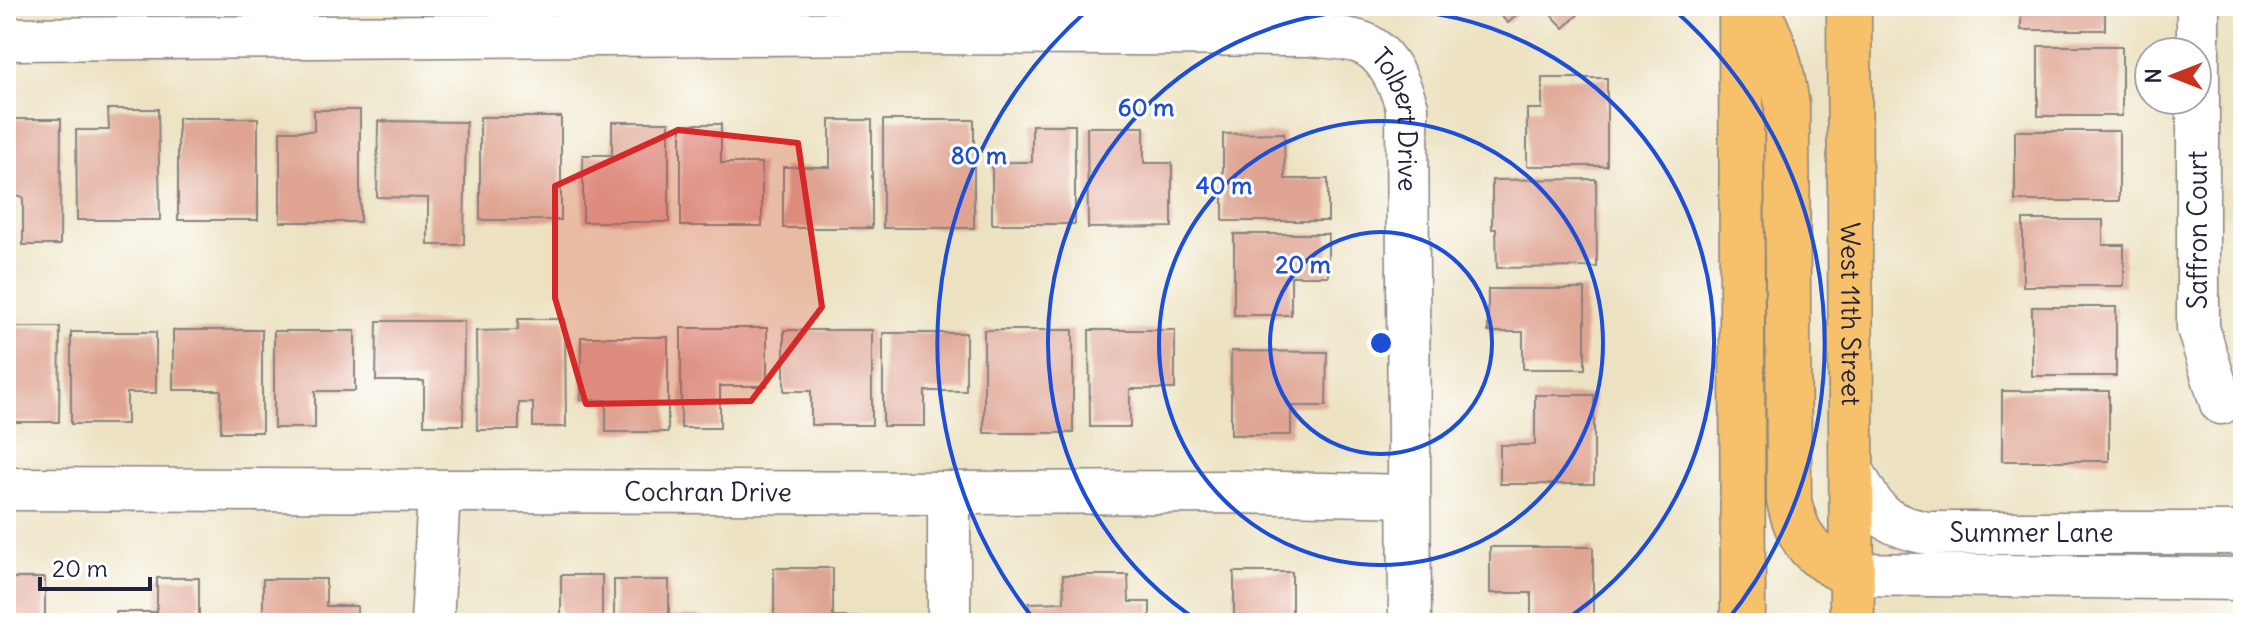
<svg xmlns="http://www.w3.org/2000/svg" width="2249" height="629" viewBox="0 0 2249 629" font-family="Delius,sans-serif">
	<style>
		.building { fill: #dfa492 }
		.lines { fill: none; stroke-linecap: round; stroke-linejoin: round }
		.minor-casing { stroke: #87827e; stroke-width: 45 }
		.major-casing { stroke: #87827e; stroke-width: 47 }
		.minor { stroke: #fff; stroke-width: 42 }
		.major { stroke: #f6c16b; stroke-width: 44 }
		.marked { fill: #d62828; fill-opacity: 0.2; stroke: #d62828; stroke-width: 6; stroke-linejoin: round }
		.ring { fill: none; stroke: #1d4ed8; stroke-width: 4 }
		.labels { text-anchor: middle; stroke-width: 6; stroke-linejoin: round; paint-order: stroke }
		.street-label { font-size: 26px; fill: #22223b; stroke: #fff }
		.centre { fill: #1d4ed8; stroke: #fff; stroke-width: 4 }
		.ring-label { font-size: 24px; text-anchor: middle; font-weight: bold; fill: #1d4ed8; stroke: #fff; stroke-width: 6; stroke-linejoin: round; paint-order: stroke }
	</style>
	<rect width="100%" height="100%" fill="#fff"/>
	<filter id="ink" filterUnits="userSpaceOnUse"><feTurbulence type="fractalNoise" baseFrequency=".0125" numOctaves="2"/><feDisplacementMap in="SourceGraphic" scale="16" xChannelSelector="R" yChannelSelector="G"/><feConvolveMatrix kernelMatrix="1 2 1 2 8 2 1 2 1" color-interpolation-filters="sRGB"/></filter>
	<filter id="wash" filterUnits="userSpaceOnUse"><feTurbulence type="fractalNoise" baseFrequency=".006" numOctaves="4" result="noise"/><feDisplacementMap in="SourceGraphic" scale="32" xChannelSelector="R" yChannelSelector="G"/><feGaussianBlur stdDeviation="1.8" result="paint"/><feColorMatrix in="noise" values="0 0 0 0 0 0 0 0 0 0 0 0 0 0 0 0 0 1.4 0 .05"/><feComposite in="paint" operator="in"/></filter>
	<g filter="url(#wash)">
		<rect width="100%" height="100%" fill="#ece2c1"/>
		<g id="blocks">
			<path class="building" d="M1491,6H1526L1508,23Z
				M1543,6H1587L1564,28Z
				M2021,6H2105V30H2021Z
				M2038,46H2122V116H2038Z
				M1542,78H1607V166H1527V109H1542Z
				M108,109H158L160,220H77L76,130H109Z
				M314,110H360V222H280V131H314Z
				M480,117H561V220H480Z
				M178,118H258V220H178Z
				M6,119H61L60,245H23V197L6,196Z
				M830,120H872V228H783V167H830Z
				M883,120H974V228H883Z
				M378,121L466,122L464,245H428V198L377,197Z
				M612,122H669V222H583V155H612Z
				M681,124H721V163H762V226H681Z
				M1032,125H1075V224H992V162H1032Z
				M1087,127H1144V163H1172V227L1088,228Z
				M2015,131H2119V201H2015Z
				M1284,133L1285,179H1328V221H1223V134Z
				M1596,179L1597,267L1497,268L1496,229H1492V180Z
				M2023,220H2103V245H2124V286H2023Z
				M1234,234H1328V276H1291V315H1234Z
				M1488,289H1585V369H1523V332H1488Z
				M2032,307H2116V376H2032Z
				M518,319H565L566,427H533V403H519V430H477L476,331L518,330Z
				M377,321H464L463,425H424V381H376Z
				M6,327H60L59,422H6Z
				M681,328H767V386H720V428H681Z
				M173,330H262V432H221V390H173Z
				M784,330H872V425H811V391H784Z
				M984,330H1073V433H984Z
				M1089,330H1175V389H1130V427H1090Z
				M274,331H355V391H315V428H274Z
				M71,332H156V393H127V424H71Z
				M883,333H966V391H925V426H883Z
				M581,337H668V432H606V400H581Z
				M1231,351L1327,352L1326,406H1291V435H1231Z
				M2002,391H2109V461H2002Z
				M1535,395H1594V484H1500V445H1535Z
				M1490,547H1593V623H1531V593H1490Z
				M774,568H833V617H877V623H774Z
				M1234,572H1292V620H1337V623H1234Z
				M561,575H602V623H561Z
				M1063,575H1128L1129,602H1150V623H1029V603L1064,602Z
				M7,578H45V620H96V623H7Z
				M157,578H199V623H116V612H157Z
				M263,579H326V606H357V623H263Z
				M614,580H669V616H698V623H614Z"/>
		</g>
	</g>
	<g filter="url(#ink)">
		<use href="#blocks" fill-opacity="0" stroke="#87827e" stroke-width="2"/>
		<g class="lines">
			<defs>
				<g id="minor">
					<path d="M2198,6V328L2221,403"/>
					<path id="s1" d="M6,39L901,33L1308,35C1324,37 1343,37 1359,42C1385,49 1400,84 1407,107L1410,623"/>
					<path id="s2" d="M1851,468C1875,510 1877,523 1927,533H2243"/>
					<path id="s3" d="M6,489L949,493L1234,492L1409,496"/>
					<path d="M949,493V623"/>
					<path d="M1851,574L2243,579"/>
					<path d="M432,623L439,492"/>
				</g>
				<g id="major">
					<path d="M1741,6L1743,623"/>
					<path d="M1754,6C1774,35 1782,70 1787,105L1789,501C1798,541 1813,559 1851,574"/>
					<path id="s4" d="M1849,6L1852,623"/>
				</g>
			</defs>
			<use href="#minor" class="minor-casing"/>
			<use href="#major" class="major-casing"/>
			<use href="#minor" class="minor"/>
			<use href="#major" class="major"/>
		</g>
	</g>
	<path class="marked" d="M678,130L798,143L822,307L751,401L586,404L555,298V186Z"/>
	<g class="ring">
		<circle cx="1381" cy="343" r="111"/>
		<circle cx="1381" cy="343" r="222"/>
		<path d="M1200 622A333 333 0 1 1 1562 622"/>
		<path d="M1036 622A444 444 0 0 1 1090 8M1672 8A444 444 0 0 1 1726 622"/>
	</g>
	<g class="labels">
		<g class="street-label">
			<text dy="9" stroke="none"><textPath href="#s1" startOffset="1448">Tolbert Drive</textPath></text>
			<text transform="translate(2198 230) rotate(-90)" y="9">Saffron Court</text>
			<text dy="9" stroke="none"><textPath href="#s4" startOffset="308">West 11th Street</textPath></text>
			<text dy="9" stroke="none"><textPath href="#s3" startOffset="702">Cochran Drive</textPath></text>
			<text dy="9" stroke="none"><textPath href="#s2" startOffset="210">Summer Lane</textPath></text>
		</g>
	</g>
	<circle cx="1381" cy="343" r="12" class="centre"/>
	<g class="ring-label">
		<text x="1146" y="116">60 m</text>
		<text x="979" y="164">80 m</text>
		<text x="1224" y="194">40 m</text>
		<text x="1303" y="273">20 m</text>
	</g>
	<rect width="2249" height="629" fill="none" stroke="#fff" stroke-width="32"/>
	<g transform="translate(2173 76) rotate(270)"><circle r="38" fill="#ffffff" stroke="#a7a7b1" stroke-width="2"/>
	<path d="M0-6L14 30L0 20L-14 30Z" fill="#c8321e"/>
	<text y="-12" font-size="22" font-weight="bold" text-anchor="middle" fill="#22223b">N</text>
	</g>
	<path d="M40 577v12h110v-12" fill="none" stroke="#22223b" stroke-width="4"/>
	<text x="52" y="577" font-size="24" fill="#22223b" stroke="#ffffff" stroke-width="6" paint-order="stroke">20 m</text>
</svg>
